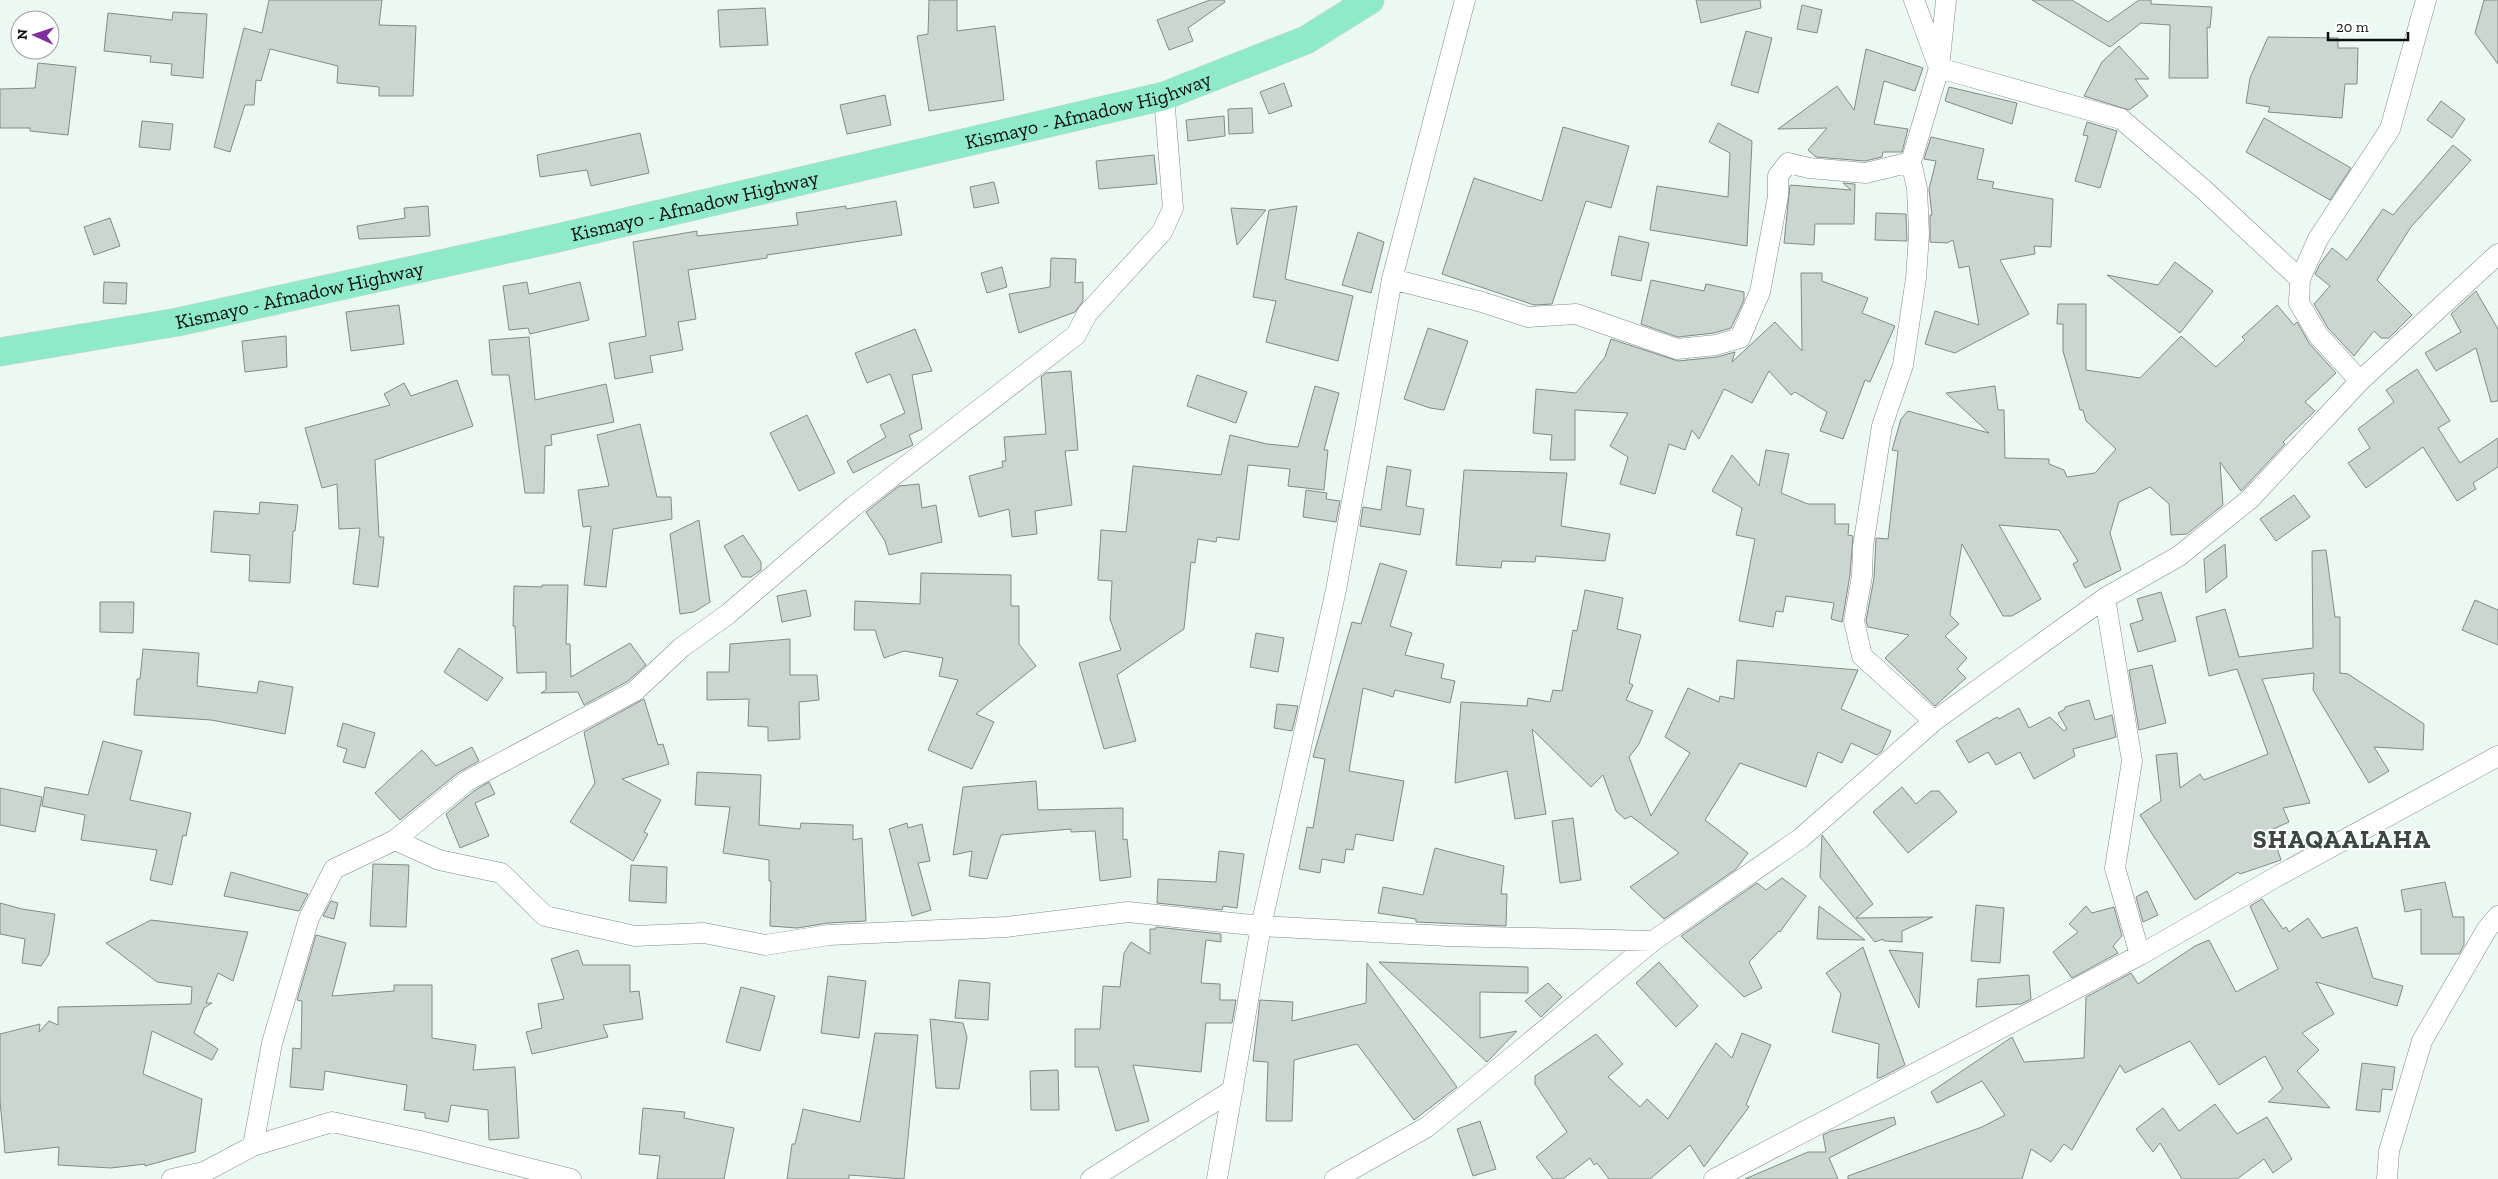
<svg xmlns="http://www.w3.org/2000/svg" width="2498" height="1179" viewBox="0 0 2498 1179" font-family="'Zilla Slab',serif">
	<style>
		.building { fill: #cbd6d0; stroke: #828c87 }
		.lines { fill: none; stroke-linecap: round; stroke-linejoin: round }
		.minor-casing { stroke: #818b86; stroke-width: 21 }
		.primary-casing { stroke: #d3d4d3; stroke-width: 29 }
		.minor { stroke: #fff; stroke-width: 20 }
		.primary { stroke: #8feaca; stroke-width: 28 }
		.labels { text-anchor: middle; stroke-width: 4; stroke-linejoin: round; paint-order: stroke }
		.street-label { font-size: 20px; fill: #0b0f0d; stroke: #fff }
		.district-label { font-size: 25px; font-weight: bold; letter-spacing: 1px; fill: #3e4843; stroke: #fff }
	</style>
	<rect width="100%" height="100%" fill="#ecf8f2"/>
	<path class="building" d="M269,0H382L379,25L416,26L413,96H379V87L337,83L338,66L270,49L261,81L256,80L254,105H245L230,152L214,147L244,28L262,33Z
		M929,0H957V31L995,26L1004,100L929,111L917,36L928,34Z
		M1210,0H1224L1225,2L1188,28L1193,41L1169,50L1157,20Z
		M1696,0H1760L1761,8L1701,23Z
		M2032,0H2072L2108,22L2139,0H2151V4L2212,7L2210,28L2207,27L2208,78H2169L2170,25L2141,23L2110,47Z
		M2484,0H2498V64L2475,33Z
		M1802,5L1822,10L1817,33L1797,29Z
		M765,8L768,45L720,47L718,10Z
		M173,12L207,14L203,78L171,75L172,64L150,62L151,56L104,51L108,13L172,20Z
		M1746,31L1772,38L1758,93L1731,85Z
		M2268,37L2338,38V48H2358L2357,84H2345L2342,118L2268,112L2270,107L2246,103L2250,78Z
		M2119,46L2149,79H2135L2148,96L2129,110L2084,96L2102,62Z
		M1866,49L1923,68L1915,91L1884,81L1874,124L1908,129L1902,152H1883L1882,157L1865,161L1816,157L1808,150L1827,128L1778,129L1837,86L1854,110Z
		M38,63L76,67L68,135L30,131V128H0V89L35,88Z
		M1284,83L1292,106L1269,114L1260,92Z
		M1949,87L2017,103L2012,124L1945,101Z
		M885,95L891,125L847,134L840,105Z
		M2441,101L2465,119L2452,138L2427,120Z
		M1252,108L1253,133L1229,134L1228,109Z
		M1224,116L1225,136L1188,141L1186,120Z
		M2264,118L2351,168L2330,200L2246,152Z
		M142,121L173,124L170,150L139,147Z
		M2087,122L2117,131L2100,188L2075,181L2088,136L2083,135Z
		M1718,123L1752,141L1747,246L1650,230L1657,186L1728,197L1730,153L1709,142Z
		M1563,127L1629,146L1611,208L1586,201L1552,304L1534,305L1442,274L1474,178L1542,201Z
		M640,133L649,173L591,186L587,170L540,177L537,155Z
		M1931,137L1984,149L1977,179L1994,182L1992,188L2053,199L2051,247L2034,246L2035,254L2000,260L2029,314L1955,353L1925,344L1935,311L1979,325L1969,266L1959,268L1953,240L1947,243L1930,242V215H1932L1929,189L1936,161L1924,159Z
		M2453,145L2471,160L2411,227L2377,280L2412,315L2389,338H2381L2374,331L2354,356L2328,328L2314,304L2330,286L2315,274L2320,264L2332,248L2347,260L2383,209L2393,215Z
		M1154,155L1157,184L1099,189L1096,161Z
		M994,182L999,203L974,208L970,187Z
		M1843,183L1855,184L1854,224H1815L1814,245L1784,243L1790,185L1851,190Z
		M896,201L902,235L767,255V258L688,270L696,319L678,322L683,350L650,356L653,372L615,379L609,343L646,336L633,242L697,231V236L798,225L796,213L846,206V209Z
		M428,206L430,236L359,239L357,226L405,218L404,208Z
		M1297,206L1285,279L1353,296L1338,361L1266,342L1276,301L1253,297L1269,210Z
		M1231,208L1266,210L1237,245Z
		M1876,213L1906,214L1907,241L1875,240Z
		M110,218L120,246L94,255L84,227Z
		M1358,232L1384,242L1371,293L1342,285Z
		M1619,236L1649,243L1641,281L1611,275Z
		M1051,258L1076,259L1075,283L1083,282V301L1075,312L1019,333L1009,294L1050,287Z
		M2175,262L2213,291L2180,333L2107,275L2158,285Z
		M1002,267L1007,287L987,293L981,273Z
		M1801,273H1822V281L1868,298L1862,313L1895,326L1870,382L1865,380L1843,439L1820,431L1827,412L1795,392L1791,395L1769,371L1752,403L1724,389L1699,439L1692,430L1685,450L1669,444L1655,494L1620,484L1628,457L1610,446L1628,413L1575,410V460H1550L1552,435L1533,433L1536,389L1576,393L1605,357L1611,339L1678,361L1717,357L1735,352L1732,362L1775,322L1802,351Z
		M1651,280L1704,291L1706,284L1744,292V300L1731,328L1714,333L1678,337L1641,324Z
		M104,282L127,283L126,304L103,303Z
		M527,282L529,294L580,282L589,320L530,334L528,328L509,330L503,286Z
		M2476,291L2498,329V401L2491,402L2476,348L2436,371L2425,353L2461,332L2451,314Z
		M2058,304H2086V370L2140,378L2181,336L2216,367L2245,340L2242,337L2277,305L2294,325L2297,322L2309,343L2336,373L2305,402L2315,411L2283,442L2285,444L2241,491L2220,462L2223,505L2187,534L2171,535L2169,504L2150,487L2119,502L2110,533L2121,570L2085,588L2073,564L2078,561L2059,530L1999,525L2041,599L2012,616H2003L1962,544L1950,615L1959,624L1945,636L1967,658L1957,669L1966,678L1935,706L1885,658L1909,635L1868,627L1866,621L1874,578L1876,538L1888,539L1898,451L1892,450L1901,419L1908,411L1989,433L1946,393L1995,386L1998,410H2004L2005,458L2049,459V464L2064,470L2067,477L2095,473L2116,449L2086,421L2083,410H2080L2063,351V324H2057Z
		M399,305L404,344L351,351L346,312Z
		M1428,328L1468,341L1444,410L1430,408L1404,399Z
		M915,329L932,371L912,375L922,429L909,435L913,445L853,473L847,461L886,437L880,425L905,413L890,374L867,383L855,353Z
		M286,336L287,367L245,372L242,341Z
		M529,337L535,400L606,384L614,422L551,435L552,445L545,446L544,493H525L509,375H492L489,340Z
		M2417,369L2450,421L2438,428L2460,463L2498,438V467L2473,483L2476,489L2457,501L2423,447L2366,488L2348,463L2370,448L2358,429L2394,402L2386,390Z
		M1071,371L1078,450L1065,451L1072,505L1035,511L1037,534L1012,537L1009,509L979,517L969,476L1003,467L1002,461H1006L1004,437L1046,434L1041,377L1046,373Z
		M1197,375L1247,392L1236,423L1187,406Z
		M457,380L473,426L375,460L379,537H384L378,587L353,584L360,528L339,529L337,484L322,488L305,428L390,405L384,394L404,383L411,396Z
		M1315,386L1339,393L1324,450H1328L1324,490L1288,486L1290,469L1248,465L1239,540L1217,537L1216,542L1198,539L1195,563L1191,562L1184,629L1117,675L1136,741L1104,749L1079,663L1121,650L1110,619L1112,581L1098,580L1101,530L1126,532L1133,466L1221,475L1230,435L1267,444L1298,447Z
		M807,415L835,473L799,491L770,433Z
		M640,424L657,497H671L672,519L613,529L606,587L584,585L591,526L583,527L578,490L609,486L597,435Z
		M1766,450L1789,454L1781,493L1808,504H1835V524H1849L1848,535L1853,536L1850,575L1842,622L1831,619L1834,603L1786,596L1783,612L1776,611L1773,627L1739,621L1755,539L1736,535L1742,508L1712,491L1732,455L1759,486Z
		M1387,466L1411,470L1406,506L1424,509L1420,535L1360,526L1363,507L1381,510Z
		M1464,470L1567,473L1561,526L1610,534L1605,561L1536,556L1535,562L1502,561L1501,568L1456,565Z
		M919,484L922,508L936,505L942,542L889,555L885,541L866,512L899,486Z
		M1306,490L1327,493L1326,499L1340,501L1336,522L1303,517Z
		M2294,495L2310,517L2276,541L2260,519Z
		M260,502L298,505L295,531H293L290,583L249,581L250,555L211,552L214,511L259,514Z
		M699,520L710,602L694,612L680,614L670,534Z
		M743,535L761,562V570L751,577H742L724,546Z
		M2225,544L2227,577L2206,593L2204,559Z
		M2326,550L2335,617H2340V673L2348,674L2424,724L2423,750L2374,747L2389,771L2369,783L2313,690L2314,673L2262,679L2310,803L2283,808L2289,822L2271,830L2281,860L2240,874L2238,872L2195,900L2140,815L2161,801L2156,755L2177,753L2180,788L2200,774L2204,780L2268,754L2237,669L2209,676L2196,617L2225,609L2239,657L2313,648L2312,551Z
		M1380,563L1407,571L1390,626L1412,633L1405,655L1444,664L1441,678L1455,681L1450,703L1395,690L1393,697L1363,688L1349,771L1404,781L1393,841L1356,834L1353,850L1346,849L1344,863L1322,859L1320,873L1299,869L1307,827L1313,828L1325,759L1313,757L1352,622L1361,624Z
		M921,573L1011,575V606H1019V644L1036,666L976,714L994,722L972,769L928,750L958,680L939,676L943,658L904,651L884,658L875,630H854L855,601L920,604Z
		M542,585H568L566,644H570L571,677L630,643L646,665L628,681L584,705L578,692L541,693L546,690V672L517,673L515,626H513L514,586L542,587Z
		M806,590L811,616L782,622L777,596Z
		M1585,590L1623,598L1617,629L1641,635L1629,683L1633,685L1626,700L1653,711L1639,744L1629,757L1651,816L1690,753L1665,737L1688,688L1719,702L1720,696L1734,699L1737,660L1858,670L1841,709L1891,731L1882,751L1877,755L1851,743L1842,763L1818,752L1806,787L1740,763L1705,820L1748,853L1736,869L1664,919L1630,887L1679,853L1631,816L1625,819L1616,811L1603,775L1591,787L1532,729L1546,814L1515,819L1507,771L1455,783L1461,702L1527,706L1528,698L1550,702L1553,690L1562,691L1573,630L1577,631Z
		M2161,592L2176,641L2138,652L2130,624L2143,620L2137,599Z
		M2475,600L2498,610V645L2462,630Z
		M100,602H134L133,633L100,632Z
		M1256,633L1284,638L1278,672L1250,667Z
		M790,639V675H817L819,700L799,702L800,739L768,741V727L748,726L749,699L707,700V672H729L730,644Z
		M459,648L503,678L487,701L444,672Z
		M143,649L199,653L197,686L257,693L259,681L293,687L285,734L211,720L134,715L137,679H140Z
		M2152,665L2166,723L2139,730L2129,670Z
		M644,699L658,745L663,744L669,764L622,779L661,800L644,832L648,834L633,861L570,822L595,783L584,732Z
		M2089,700L2095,720L2112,715L2116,737L2073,749L2075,756L2034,779L2020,752L1996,765L1988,752L1969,763L1956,741L1997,717L1999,719L2019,708L2029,728L2050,717L2064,731L2067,729L2058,713L2065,709V707Z
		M1277,704L1298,706L1292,731L1274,728Z
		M343,723L375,733L365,768L343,762L347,749L337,746Z
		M103,741L142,751L130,800L191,813L186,836L183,835L172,885L150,880L157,850L81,840L85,815L42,806L45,787L88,795Z
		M472,747L479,761L459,772L400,820L375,793L422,750L436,766Z
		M697,772L761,775L759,825L800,829L801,823L853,825V840L862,838L866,921L828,923L797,928L770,926L771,881H769V860L723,853L730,807L695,805Z
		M1036,781L1038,810L1123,808V840L1127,839L1131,877L1100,881L1095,831L1071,832V829L1001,835L987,879L969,876L972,851L953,855L963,787Z
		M489,782L495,794L475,803L489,836L460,848L446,814L474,791Z
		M1902,787L1916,804L1931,791H1939L1957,812L1908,853L1873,812Z
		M0,788L42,797L35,832L0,825Z
		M1573,818L1581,880L1560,883L1552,821Z
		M907,823L908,828L922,824L930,861L918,863L931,910L912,916L889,829Z
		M1822,835L1873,904L1856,918L1933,917L1902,931V942L1884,941L1883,939L1875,942L1820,877Z
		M1435,848L1504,866L1501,894H1507L1506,926L1416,922V919L1378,913L1383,887L1423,895Z
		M1219,851L1244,854L1237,908L1223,906L1222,910L1157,903L1158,879L1216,882Z
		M373,864L409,865L406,927L370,926Z
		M631,865L667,867L666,903L629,901Z
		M231,872L308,894L299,911L224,896Z
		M1782,878L1806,896L1780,932L1779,931L1749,962L1762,988L1744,997L1681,936L1757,883L1766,890Z
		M2445,882L2453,917H2464V945L2459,954H2421V909L2405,912L2401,890Z
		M2147,891L2158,915L2143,922L2136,897Z
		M2262,899L2283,929L2286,927L2289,932L2308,918L2322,938L2357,927L2373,978L2403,986L2397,1006L2316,982L2334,1014L2302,1033L2319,1050L2297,1071L2330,1108L2268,1102L2283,1089L2265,1056L2219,1085L2190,1041L2125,1073L2120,1065L2072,1150L2064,1144L2051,1162L2031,1149L2022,1179H1848V1176L1982,1127L2005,1115L1982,1081L1937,1103L1931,1092L2012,1037L2024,1062L2084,1058L2086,997L2131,973L2138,984L2195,946L2209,940L2236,992L2278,969L2250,906Z
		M331,901L338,903L334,919L323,916Z
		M0,903L22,909L55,914L49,954L41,966L22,963L25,939L0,934Z
		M1976,905L2004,908L2000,963L1971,961Z
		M1819,906L1846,926L1865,940L1817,939Z
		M2086,906L2092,913L2114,907L2122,936L2113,946L2118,953L2072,978L2053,952L2078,932L2069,924Z
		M151,920L248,932L233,981L218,973L206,1003H212L204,1008L194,1033L218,1049L212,1060L152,1031L143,1074L202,1099L195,1152L145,1166V1164L111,1168L58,1165L59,1147L5,1153L0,1101V1034L40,1024L39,1032L49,1021L58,1025V1007L191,1004L192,987L157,982L106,943Z
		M1156,927L1221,934V942L1206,940L1201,983L1220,984V1000H1236L1232,1023H1206L1201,1072L1133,1065L1149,1121L1116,1131L1098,1067H1075V1029H1100L1103,986L1120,987L1124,953L1131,942L1150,954V929H1156Z
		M316,935L346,943L332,996L394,991V985H432V1038L476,1045L473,1070L515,1067L519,1138L489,1140L488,1110L451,1105L448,1122L425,1118V1113L404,1110L407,1085L325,1071L323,1090L290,1087L293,1048L301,1049L302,1001L297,1000Z
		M1863,947L1905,1065L1880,1078H1877L1879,1044L1832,1032L1841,994L1826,973Z
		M578,950L583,965H630V992L639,991L643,1019L603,1025L608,1037L532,1054L526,1032L542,1028L538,1004L564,999L551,959Z
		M1889,950L1923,953L1919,1008Z
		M1379,962L1528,967V993L1480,992V1038L1517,1031L1487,1062Z
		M1659,962L1698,1006L1676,1027L1636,983Z
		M1367,963L1457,1087L1414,1120L1357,1044L1294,1060L1292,1121H1266L1268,1062L1253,1061L1260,1000L1293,1002L1292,1021L1366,1003Z
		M2029,975L2031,999L2021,1004L1976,1007L1978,979Z
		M828,976L866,981L859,1038L821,1033Z
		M959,980L990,983L988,1020L955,1018Z
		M1548,983L1562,997L1541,1017L1525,1001Z
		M741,987L775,996L760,1051L726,1042Z
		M930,1019L963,1023L967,1037L959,1089L936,1088Z
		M875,1033L918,1035L904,1179L849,1175V1179H787L792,1144H795L803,1109L860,1122Z
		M1742,1033L1771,1045L1746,1105L1749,1107L1704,1167L1690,1145L1650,1179H1609L1597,1163L1594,1165L1590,1158L1563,1179H1553L1536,1157L1567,1132L1535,1084V1076L1596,1034L1623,1064L1608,1077L1640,1107L1647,1099L1668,1119L1716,1043L1732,1058Z
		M2362,1063L2395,1067L2392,1090L2382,1089L2380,1112L2356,1110Z
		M1058,1070L1059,1110H1031L1030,1071Z
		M2215,1104L2237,1134L2267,1117L2292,1159L2273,1173L2264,1159L2237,1179H2182L2160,1143L2153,1152L2136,1129L2163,1108L2179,1131Z
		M643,1108L685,1112L684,1118L734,1128L724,1179H657L660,1156L639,1154Z
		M1894,1117L1896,1124L1829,1158L1838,1179H1745L1808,1152H1826L1823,1135L1831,1131Z
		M1480,1121L1496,1169L1473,1176L1457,1129Z"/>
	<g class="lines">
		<defs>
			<path id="minor" d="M1914,0L1939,68L2121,119L2202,188L2300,279
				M1392,279L1482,302L1528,317L1576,314L1677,349L1716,345L1740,338L1760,292L1778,196V176L1788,163L1809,168L1866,173L1911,162
				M2360,381L2318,335L2299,303L2300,279L2318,239L2390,129L2426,0
				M2105,598L2132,761L2115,868L2140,955
				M1934,721L1862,656L1854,621L1862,576L1863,546L1882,426L1903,365L1916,278L1919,234L1917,188L1911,162L1939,68L1946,0
				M395,840L439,860L501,873L545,916L635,936L704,933L765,945L829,935L1006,927L1128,912L1261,926L1447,936L1653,941
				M253,1146L332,1122L420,1141L571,1179
				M172,1179L204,1172L253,1146L272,1043L309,918L334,869L395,840L467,781L635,691L682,647L728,614L854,506L1076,335L1087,314L1162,232L1173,208L1164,96
				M1091,1179L1233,1090
				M1217,1179L1261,926L1336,590L1392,279L1465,0
				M1335,1179L1427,1127L1653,941L1801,838L1934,721L2105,598L2179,556L2250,499L2360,381L2498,254
				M1714,1179L2140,955L2276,877L2498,756
				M2387,1179L2389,1151L2422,1041L2487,929L2498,916"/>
			<g id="primary">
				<path id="s1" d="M0,352L178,322L553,239L1164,96L1306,40L1370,0"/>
			</g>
		</defs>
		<use href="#minor" class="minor-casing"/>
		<use href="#primary" class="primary-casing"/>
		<use href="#minor" class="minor"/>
		<use href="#primary" class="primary"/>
	</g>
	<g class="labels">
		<g class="street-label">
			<text dy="7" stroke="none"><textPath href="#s1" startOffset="1115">Kismayo - Afmadow Highway</textPath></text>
			<text dy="7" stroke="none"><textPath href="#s1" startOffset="710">Kismayo - Afmadow Highway</textPath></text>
			<text dy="7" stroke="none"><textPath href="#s1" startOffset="305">Kismayo - Afmadow Highway</textPath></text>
		</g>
		<g class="district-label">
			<text x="2342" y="848">SHAQAALAHA</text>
		</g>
	</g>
	<g transform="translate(35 35) rotate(273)"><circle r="24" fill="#ffffff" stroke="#9d9f9e"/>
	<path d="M0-4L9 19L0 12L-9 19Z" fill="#7f2f9f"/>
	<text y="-8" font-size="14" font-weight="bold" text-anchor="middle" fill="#0b0f0d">N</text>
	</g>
	<path d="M2328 32v8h80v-8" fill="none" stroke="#0b0f0d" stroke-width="2.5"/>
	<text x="2336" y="32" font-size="15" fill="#0b0f0d" stroke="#ffffff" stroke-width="4" paint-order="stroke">20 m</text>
</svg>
